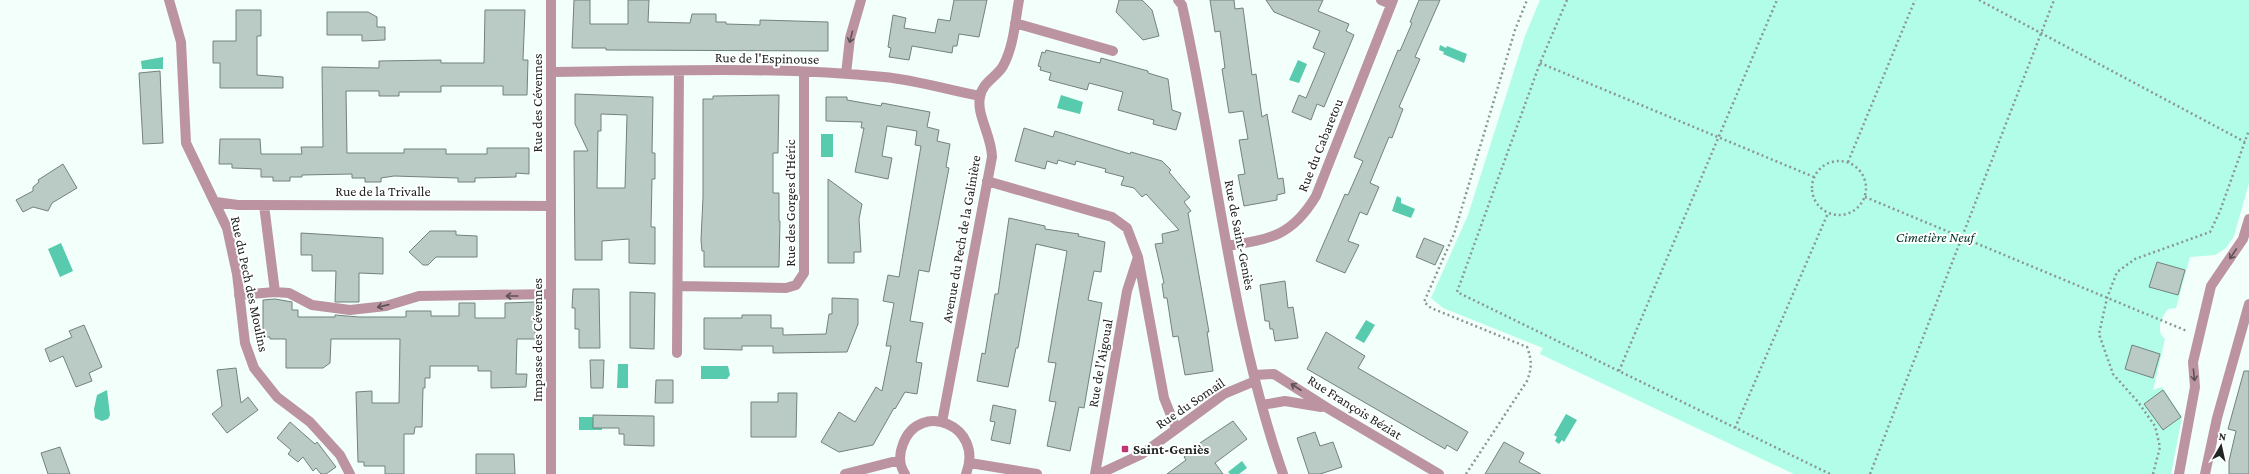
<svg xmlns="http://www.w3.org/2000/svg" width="2249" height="474" viewBox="0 0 2249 474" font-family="'Crimson Pro',serif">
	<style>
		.green { fill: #b2fde8 }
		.water { fill: #58cbaf }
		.building { fill: #bacac5; stroke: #73827d; fill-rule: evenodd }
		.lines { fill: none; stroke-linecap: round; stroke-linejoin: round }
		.path { stroke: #8c9692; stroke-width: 2.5; stroke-dasharray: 2 3; stroke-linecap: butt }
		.minor { stroke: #bc94a1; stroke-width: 10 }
		.oneway { stroke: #5e5256 }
		.poi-dot { fill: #bd3573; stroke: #fff; stroke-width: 1.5 }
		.labels { text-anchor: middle; stroke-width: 4; stroke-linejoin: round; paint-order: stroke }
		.street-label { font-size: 14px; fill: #202624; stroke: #fff }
		.park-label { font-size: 14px; font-style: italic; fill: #003429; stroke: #fff }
		.poi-label { font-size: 14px; font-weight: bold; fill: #202624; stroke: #fff; text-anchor: start }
	</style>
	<rect width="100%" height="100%" fill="#f2fffa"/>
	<path class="green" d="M1540,0H2249V183L2234,236L2226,248L2215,255L2190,257L2176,308L2168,309C2161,318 2155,331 2165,339L2153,390L2162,387L2182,417L2171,474H1794L1540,354L1543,348L1443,308L1431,298L1468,215L1525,36Z"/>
	<path class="water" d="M1440,45L1446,48L1447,46L1467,54L1464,63L1443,54L1444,52L1439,50Z
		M163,57V69H142L141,61Z
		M1298,60L1307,64L1299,83L1289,80Z
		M1061,95L1083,102L1080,114L1057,108Z
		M821,134H833V157H821Z
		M1397,196L1401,198V203L1415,209L1411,218L1392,211Z
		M61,243L73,271L60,277L48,249Z
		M1366,320L1375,325L1364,343L1355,338Z
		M618,364H628V388H617Z
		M701,366H728L730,375L727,379H701Z
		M107,390L110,415L108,419L102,421L95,418L94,409L97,395Z
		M1566,414L1577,420L1564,442L1562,440L1559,444L1555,441L1557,437L1554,435Z
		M579,417H602V430H579Z
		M1242,461L1247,468L1239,474H1230L1228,472Z"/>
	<path class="building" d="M574,0H590V24H628V0H649L648,22L690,23L692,14H716V22H726V24L760,25V20L828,22V51L606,50V48H572Z
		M954,0H987L979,37L959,34L957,46H953L952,53L912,46L909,60L889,57L891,48L888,47L893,15L906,18L904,28L935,33L938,19L950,21Z
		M1119,0H1142L1152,10L1159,36L1143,40L1116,12Z
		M1210,0H1234L1235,9L1243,8L1252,75L1256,74L1262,117L1267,114L1278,179L1283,178L1285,193L1277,195V200L1244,206L1238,175L1245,174L1239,140L1248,139L1243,111L1229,113L1222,69L1225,68L1220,31L1215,32Z
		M1266,0H1323L1318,11L1349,24L1346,31L1354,35L1324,107L1317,104L1311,120L1292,112L1299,95L1306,98L1325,53L1313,48L1320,31L1274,12Z
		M1419,0H1440L1415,57L1420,59L1399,107L1403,109L1392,138L1389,137L1370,183L1379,187L1367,215L1360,212L1348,241L1359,245L1345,273L1316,261L1345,194L1348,195L1363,161L1354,157L1398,50L1400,51L1412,23L1410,22Z
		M236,10H261V36H257V75L283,77V88H220V63H213V41H236Z
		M485,10H525L523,60H528L527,95H503V86H441V92H399V96H379V91H346L347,153H404V149H446V154H487V148H529V174L516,173V177L475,178V182H458V178L394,176L381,178V182H365V178H352V174L302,175V177H290V181H273V177H261V169L232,168V164H219L220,139H260L261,154H302L301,147H323L322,67L379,68V61L441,60V63H484Z
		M327,12H368L377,17V27H385V40L362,41V35H327Z
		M1046,50L1100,63L1101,58L1148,71V73L1168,79L1172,110L1181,113L1176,130L1153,124L1154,120L1118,110L1123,92L1089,83L1087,90L1049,80L1051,73L1040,70L1041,67L1038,66L1042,52L1045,53Z
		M160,71L163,143L143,144L139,73Z
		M575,94L653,97L652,153H655V179H652L651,227H655V264L629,263V239L602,241V260H575L574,151H588L575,124ZM601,114L627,115L625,188H597L598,131H601Z
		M779,95L778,153H773V193H779V221H780L779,267H704V251H702L701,240L703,197V99H713V96Z
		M826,97H847V100L881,106L882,103L930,112L927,127L939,130L937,141L950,144L946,167L949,168L929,272L919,270L910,321L923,323L916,362L922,363L917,394L905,392L895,409L894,408L873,445L839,452L821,442L839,412L855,422L876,387L882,391L891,346H886L894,303L883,301L888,275L899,277L921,146L915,145L917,131L887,126L882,156L892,158L888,179L855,172L864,128H861L862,122L826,121Z
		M1024,128L1053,137L1055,131L1130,154L1131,152L1162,161L1171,170L1169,172L1190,197L1184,202L1191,211L1188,213L1209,332H1207L1213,371L1185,375L1178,336L1173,337L1167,298H1164L1162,284L1164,283L1155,244L1163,243L1162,234L1179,230L1146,194L1142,197L1134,188L1121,185L1124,177L1105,172L1106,169L1076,161L1075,165L1058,160L1057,164L1047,161L1045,169L1015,161Z
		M63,164L77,188L52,203L48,211L33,207L23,212L16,200L33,191V187L39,182L38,180Z
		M828,179L862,204L859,219L861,252H854V263H828Z
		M1009,218L1045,226V229L1079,234L1078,236L1105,242L1101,272L1094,271L1088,300L1102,303L1084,408L1079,407L1070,451L1047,446L1056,402L1049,401L1056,363L1048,362L1067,251L1036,244L1018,348H1016L1008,387L977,381L982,353L985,354L995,294H998Z
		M430,231H456V235L477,236V257H436L428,265H423L409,252Z
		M301,233L383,238V274L359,273V302H335L336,271H312V255H301Z
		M1424,238L1444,246L1435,265L1416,257Z
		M2157,262L2185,270L2178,295L2149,287Z
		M1285,281L1288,308L1293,307L1298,338L1275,341L1273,329H1270L1269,321H1265L1260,285Z
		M573,289H599L600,348H579V329H575V308H572Z
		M630,292L655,293L654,349L630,348Z
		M832,298L858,299V324L847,352L773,353V346H742V350L704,349V318H742V315H771V328H783V335L826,334L829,314H832Z
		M275,299L292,302V310H298V317H335V315L359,317H406V311H431V316H459V303H475V318H505V303L535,302V339H517L516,374H527L526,387L491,388V371H478V366H430V378H425V388H423L422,427H415L414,434H404V474H385V466H364V462H358L356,392L372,391V403H399L400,339H331L330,363L323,368H286V339H270V337H263V300Z
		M84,325L102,367L89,373L92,381L76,387L63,356L50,362L45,349L72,337L69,331Z
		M1326,332L1365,356L1358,368L1468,432L1457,451L1447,445L1445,449L1307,369Z
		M2132,345L2160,354L2153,378L2125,369Z
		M590,360H604L603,388H591Z
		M236,368L241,403L248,397L258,410L227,433L212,414L222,406L217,370Z
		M2244,371H2249V474H2229V461L2236,431L2228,429Z
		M656,380H673V403H655Z
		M2163,390L2181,417L2163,430L2144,404Z
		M778,393H797L796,437H751V402H778Z
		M993,405L1016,410L1010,444L991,440L995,422L990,421Z
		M593,415L654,416V446L624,445V434H619V428H593Z
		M1233,421L1247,439L1215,463L1223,474H1167L1186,460L1184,457L1201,444L1200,443Z
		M290,422L315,444L317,442L336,467L326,474H321L316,468L313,471L303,457L298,462L288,454L291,450L277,438Z
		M1315,432L1320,446L1333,442L1342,467L1320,474H1309L1297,438Z
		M1504,442L1524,453L1519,462L1541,474H1485Z
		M60,447L70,474H48L41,453Z
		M476,454H514L515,474H476Z"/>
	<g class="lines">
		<path class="path" d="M1567,0L1540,63L1457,292L1830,474
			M1979,0L2245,142
			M1540,63L1814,177
			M1812 188a27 27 0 1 1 54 0a27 27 0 1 1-54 0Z
			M1848,162L1915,0
			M1865,197L2187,331
			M1619,371L1777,0
			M1735,428L1828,213
			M1466,474L1527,381C1532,368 1532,360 1527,347L1431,308L1424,302L1454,234L1515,30L1527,0
			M1870,474L2054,0
			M2153,474L2160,447L2155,426L2138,402L2113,374L2099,334L2107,298L2117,272L2135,259L2210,232L2220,211L2249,130"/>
		<path class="minor" d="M169,0L181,42L186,143L227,228L237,274L245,343L254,368L277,397L310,422L340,455L350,474
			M551,0V474
			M1178,0L1182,5C1217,160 1230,323 1283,474
			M1381,0L1391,4
			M1015,23L1113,51
			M551,72C662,71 774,66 884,77C916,80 948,90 980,96
			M846,74L850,38L861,0
			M987,181L1112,217L1127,228L1138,257L1164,398L1176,428
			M216,202L238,205L551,206
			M264,205L275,292
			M1227,246C1271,239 1292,236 1316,196L1393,0
			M678,286L786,288L796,285L804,273V72
			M239,295L275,292L289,293L312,305L350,310L386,306L419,296L551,294
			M677,353L679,71
			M1254,375L1274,374L1329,409L1439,474
			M1262,405L1285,401L1321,407
			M942,422L992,157C992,137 976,114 980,97C982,82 997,77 1003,66C1014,46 1015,21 1019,0
			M970,463L1037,474
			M845,474L900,460
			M905,474C899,465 899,454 903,444C919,400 985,425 966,474
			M1095,474L1127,291L1138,257
			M1099,474L1142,454L1224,394L1255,381
			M2179,474L2195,387L2193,362L2211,286L2243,239L2249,219
			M2205,474L2217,418L2249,304"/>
	</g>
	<defs><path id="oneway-shaft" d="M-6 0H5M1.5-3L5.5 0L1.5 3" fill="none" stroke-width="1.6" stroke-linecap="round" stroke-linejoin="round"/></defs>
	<g class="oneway">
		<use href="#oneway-shaft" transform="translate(851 37) rotate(104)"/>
		<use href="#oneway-shaft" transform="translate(2233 254) rotate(124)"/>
		<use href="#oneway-shaft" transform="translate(512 296) rotate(180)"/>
		<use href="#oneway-shaft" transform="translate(383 306) rotate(167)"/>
		<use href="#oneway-shaft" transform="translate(2194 375) rotate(84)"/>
		<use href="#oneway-shaft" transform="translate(1296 387) rotate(-147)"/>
	</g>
	<rect class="poi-dot" x="1121" y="445" width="8" height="8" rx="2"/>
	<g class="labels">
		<g class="street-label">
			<text transform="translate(767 58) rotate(1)" y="5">Rue de l'Espinouse</text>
			<text transform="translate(537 103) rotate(-90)" y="5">Rue des Cévennes</text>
			<text transform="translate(1320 145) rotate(-68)" y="5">Rue du Cabaretou</text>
			<text x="383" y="196">Rue de la Trivalle</text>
			<text transform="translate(790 203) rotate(-90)" y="5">Rue des Gorges d'Héric</text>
			<text transform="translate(1240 235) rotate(79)" y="5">Rue de Saint-Geniès</text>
			<text transform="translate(961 239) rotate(-80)" y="5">Avenue du Pech de la Galinière</text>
			<text transform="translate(250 284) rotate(78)" y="5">Rue du Pech des Moulins</text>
			<text transform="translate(537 340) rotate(-90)" y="5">Impasse des Cévennes</text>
			<text transform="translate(1100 363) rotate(-80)" y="5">Rue de l'Aigoual</text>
			<text transform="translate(1190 403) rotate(-34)" y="5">Rue du Somail</text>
			<text transform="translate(1355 407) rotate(32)" y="5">Rue François Béziat</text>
		</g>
		<g class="park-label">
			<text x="1935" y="242">Cimetière Neuf</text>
		</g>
		<g class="poi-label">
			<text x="1133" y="454">Saint-Geniès</text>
		</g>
	</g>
	<g transform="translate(2221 446) rotate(9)" stroke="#ffffff" stroke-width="3" paint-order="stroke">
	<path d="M0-3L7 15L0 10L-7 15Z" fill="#202624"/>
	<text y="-6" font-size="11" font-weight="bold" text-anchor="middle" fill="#202624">N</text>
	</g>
</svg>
